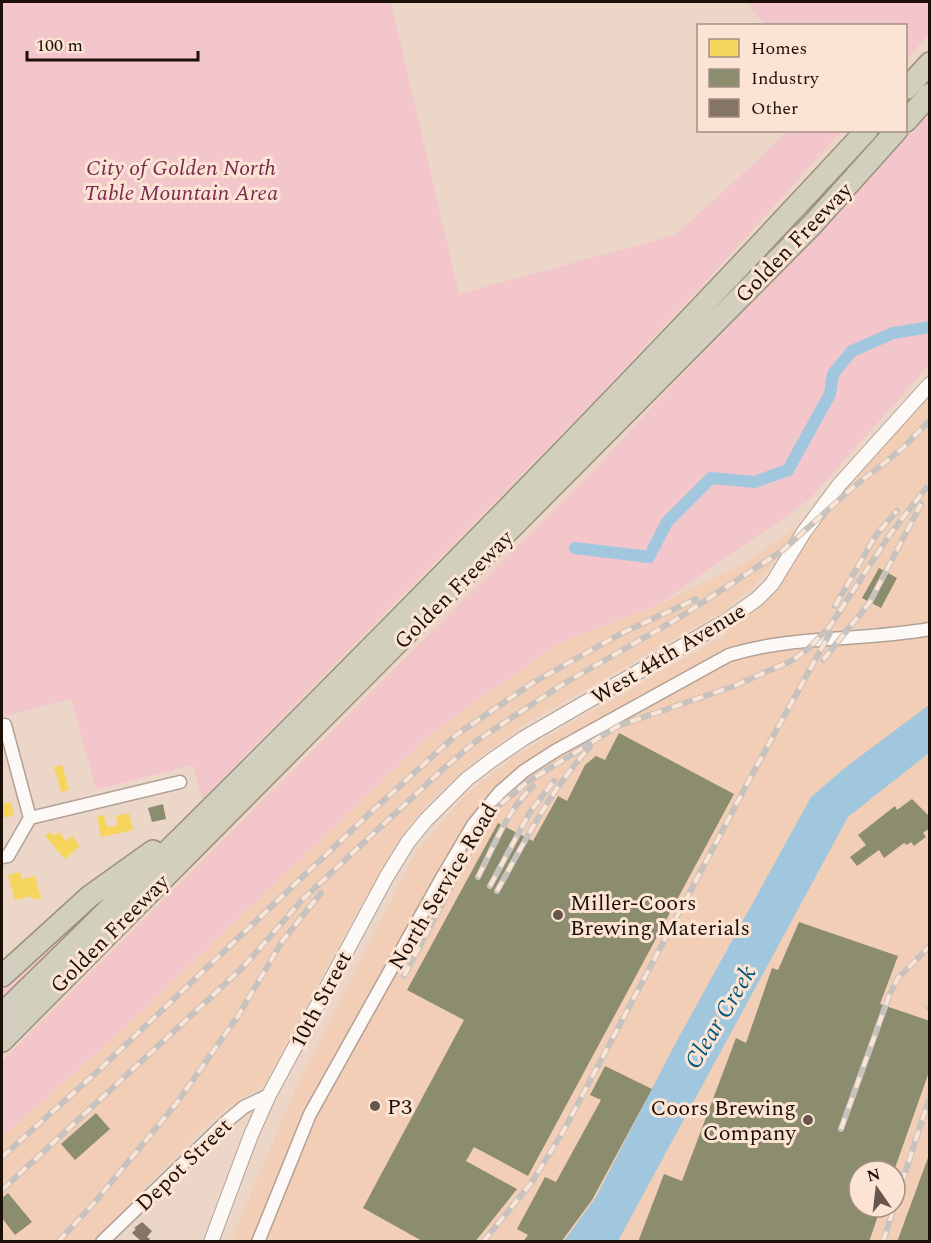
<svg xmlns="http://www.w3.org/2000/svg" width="931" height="1243" viewBox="0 0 931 1243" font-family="Spectral,serif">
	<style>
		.built { fill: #f2ceb6; fill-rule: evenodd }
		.green { fill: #f3c6cc }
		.water { fill: #a0c7dd }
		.homes { fill: #f6d55c }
		.industry { fill: #8c8c6e }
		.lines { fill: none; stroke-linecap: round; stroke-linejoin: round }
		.canal { stroke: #a0c7dd; stroke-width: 12 }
		.building { fill: #867569 }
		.minor-casing { stroke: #b2a196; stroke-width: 15 }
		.tertiary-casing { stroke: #b2a196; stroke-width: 16 }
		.motorway-casing { stroke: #9c927c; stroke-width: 24 }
		.minor { stroke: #fcf9f7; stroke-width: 12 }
		.tertiary { stroke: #fcf9f7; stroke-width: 14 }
		.motorway { stroke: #d2cfbf; stroke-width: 21 }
		.rail-casing { stroke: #c8c2be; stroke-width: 6 }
		.rail { stroke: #fce4d4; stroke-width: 4; stroke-dasharray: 11; stroke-linecap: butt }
		.poi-dot { fill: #65554a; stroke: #fce4d4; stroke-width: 2 }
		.labels { text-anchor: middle; stroke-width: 6; stroke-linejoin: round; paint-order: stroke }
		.park-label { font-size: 22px; font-style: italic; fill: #7a2c50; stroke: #fce4d4 }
		.street-label { font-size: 22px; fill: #1c0f06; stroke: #fce4d4 }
		.poi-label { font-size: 22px; fill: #1c0f06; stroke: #fce4d4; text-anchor: start }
		.water-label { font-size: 24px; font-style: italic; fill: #01597d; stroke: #fce4d4 }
	</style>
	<rect width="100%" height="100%" fill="#ecd6c7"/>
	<path class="built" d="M929,389V621L918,625L827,629L929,634V1241H231L297,1085L416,852L464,796L519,753L722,637L804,542L777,559L753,587L730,607L525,724L472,763L427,804L402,835L347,930L265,1084L227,1108L205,1127L92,1241H2V1137L111,1040L432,733L557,644L656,606L745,563L825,508ZM859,1171H895V1207H859Z"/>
	<path class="green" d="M2,2H391L459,294L675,235L758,160L787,131H842L719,267L595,400L202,799L193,765L96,790L71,699L2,717Z
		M746,2H929V34L906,60V26L766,25Z
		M929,98V365L808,501L656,606L557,644L432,733L111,1040L2,1137V1061L604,459L794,254Z
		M97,901L64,938L2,1000V982Z"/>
	<path class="water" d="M929,705V753L848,817L618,1241H564L596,1197L673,1048L811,797L846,767Z"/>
	<path class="homes" d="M62,765L69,790L61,792L54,767Z
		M11,802L14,815L2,818V804Z
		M129,813L133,830L101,837L97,816L104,815L107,827L118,825L116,816Z
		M51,832L54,836L59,832L66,841L72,836L80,846L65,859L45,836Z
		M20,872L22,879L35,876L41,898L33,900L32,896L15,900L8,875Z"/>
	<path class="industry" d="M879,568L897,578L881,608L862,598Z
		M619,733L734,794L528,1176L474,1147L466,1161L517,1189L475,1242H424L363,1208L464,1020L407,990L498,823L533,841L558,796L567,801L585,765L596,756L605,760Z
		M912,799L930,817V828L923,833L926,837L914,846L911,842L907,845L904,843L884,858L879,850L857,866L850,857L866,845L858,835L895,806L897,810Z
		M163,804L166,819L152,822L148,808Z
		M799,922L898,956L880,1004L930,1021V1069L894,1171H859V1207H881L869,1242H638L664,1174L682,1181L736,1038L746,1043L772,968L778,970Z
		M605,1066L652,1089L592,1200L561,1242H523L528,1235L517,1229L545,1177L556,1182L601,1100L590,1095Z
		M96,1113L110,1129L75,1160L61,1144Z
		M929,1155L930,1242H897Z
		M8,1193L32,1222L15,1235L2,1218V1198Z"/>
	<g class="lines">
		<path class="canal" d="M575,548L649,557L667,522L711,478L755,482L788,470L830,394L833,374L852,351L893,333L930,327"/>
	</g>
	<path class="building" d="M142,1222L152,1231L147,1237L150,1239L148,1242H142L132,1233L136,1229L134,1228Z"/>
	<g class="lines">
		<defs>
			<path id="minor" d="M5,725L30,818
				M2,857L8,856L30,818L180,782
				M102,1242L227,1121L244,1107L269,1095
				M258,1242L310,1114L443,876L473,825L499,793L524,771L555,751L729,655C794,635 863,641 930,629"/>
			<path id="tertiary" d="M211,1242L251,1135L269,1095L387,876L408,842L426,820L467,779L492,760L524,738L726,621L757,599L772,584L804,532L839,485L930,384"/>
			<path id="motorway" d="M906,89L930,63
				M906,121L930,94
				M2,976L90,896L153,851
				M2,1014C297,726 587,433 867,130
				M2,1041L812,225L897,130"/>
		</defs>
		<use href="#minor" class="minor-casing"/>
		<use href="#tertiary" class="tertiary-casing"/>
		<use href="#motorway" class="motorway-casing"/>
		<use href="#minor" class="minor"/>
		<use href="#tertiary" class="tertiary"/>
		<use href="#motorway" class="motorway"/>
		<defs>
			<path id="rail" d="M835,606L876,535L897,511
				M823,660L870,602L921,504
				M478,877C494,846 507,811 533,786
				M490,886L530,812L554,781
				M497,891C525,841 551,789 590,747
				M404,976L484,825L496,808L526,783L618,726L734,686L793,660L809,648L830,626L891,533L930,483
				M928,1007L930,1005
				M841,1129L889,996L898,978L930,946
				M2,1157L99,1070L370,813L456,735L534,682L624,632L696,599
				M2,1190L210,998L245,965L302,900L443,769L475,742L563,684L677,619L782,551L851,489L902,449L930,420
				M895,1204L930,1096
				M58,1242L95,1202L176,1104L238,1016L283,940L321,893
				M483,1242L532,1182L564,1130L755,769L830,633
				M883,1242L894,1207"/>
		</defs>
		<use href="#rail" class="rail-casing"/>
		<use href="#rail" class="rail"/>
	</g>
	<g class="poi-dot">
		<circle cx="558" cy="915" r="6"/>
		<circle cx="375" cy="1106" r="6"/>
		<circle cx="808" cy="1120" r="6"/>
	</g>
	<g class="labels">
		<g class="park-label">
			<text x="181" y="175">City of Golden North<tspan x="181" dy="25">Table Mountain Area</tspan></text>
		</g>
		<g class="street-label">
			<text transform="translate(793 242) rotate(-46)" y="8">Golden Freeway</text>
			<text transform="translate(453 589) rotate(-45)" y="8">Golden Freeway</text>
			<text transform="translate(668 653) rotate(-31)" y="8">West 44th Avenue</text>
			<text transform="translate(442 886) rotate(-59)" y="8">North Service Road</text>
			<text transform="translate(109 933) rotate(-45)" y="8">Golden Freeway</text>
			<text transform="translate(320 999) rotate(-62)" y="8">10th Street</text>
			<text transform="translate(183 1164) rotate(-44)" y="8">Depot Street</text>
		</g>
		<g class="poi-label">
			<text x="570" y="910">Miller-Coors<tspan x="570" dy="25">Brewing Materials</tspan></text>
			<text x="387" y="1114">P3</text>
			<text x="796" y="1115" text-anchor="end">Coors Brewing<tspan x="796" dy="25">Company</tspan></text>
		</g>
		<g class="water-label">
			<text transform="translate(720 1017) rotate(-59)" y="8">Clear Creek</text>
		</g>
	</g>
	<rect width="931" height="1243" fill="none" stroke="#1c0f06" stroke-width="6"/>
	<rect x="697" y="24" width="210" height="108" fill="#fce4d4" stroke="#a28f82" stroke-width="1.5"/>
	<rect x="709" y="39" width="30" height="18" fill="#f6d55c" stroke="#a28f82" stroke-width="1.5"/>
	<text x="751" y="54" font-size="18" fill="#1c0f06">Homes</text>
	<rect x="709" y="69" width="30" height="18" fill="#8c8c6e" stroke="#a28f82" stroke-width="1.5"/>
	<text x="751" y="84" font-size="18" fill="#1c0f06">Industry</text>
	<rect x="709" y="99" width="30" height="18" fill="#867569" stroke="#a28f82" stroke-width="1.5"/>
	<text x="751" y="114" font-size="18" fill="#1c0f06">Other</text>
	<g transform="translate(877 1189) rotate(346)"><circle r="28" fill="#fce4d4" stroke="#a28f82" stroke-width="1.5"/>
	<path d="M0-4.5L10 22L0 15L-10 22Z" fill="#65554a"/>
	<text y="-9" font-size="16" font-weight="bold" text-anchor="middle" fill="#1c0f06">N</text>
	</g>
	<path d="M27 51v9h171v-9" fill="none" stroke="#1c0f06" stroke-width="3"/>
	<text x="36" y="51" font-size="18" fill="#1c0f06" stroke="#fce4d4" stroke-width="4.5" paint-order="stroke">100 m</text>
</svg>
